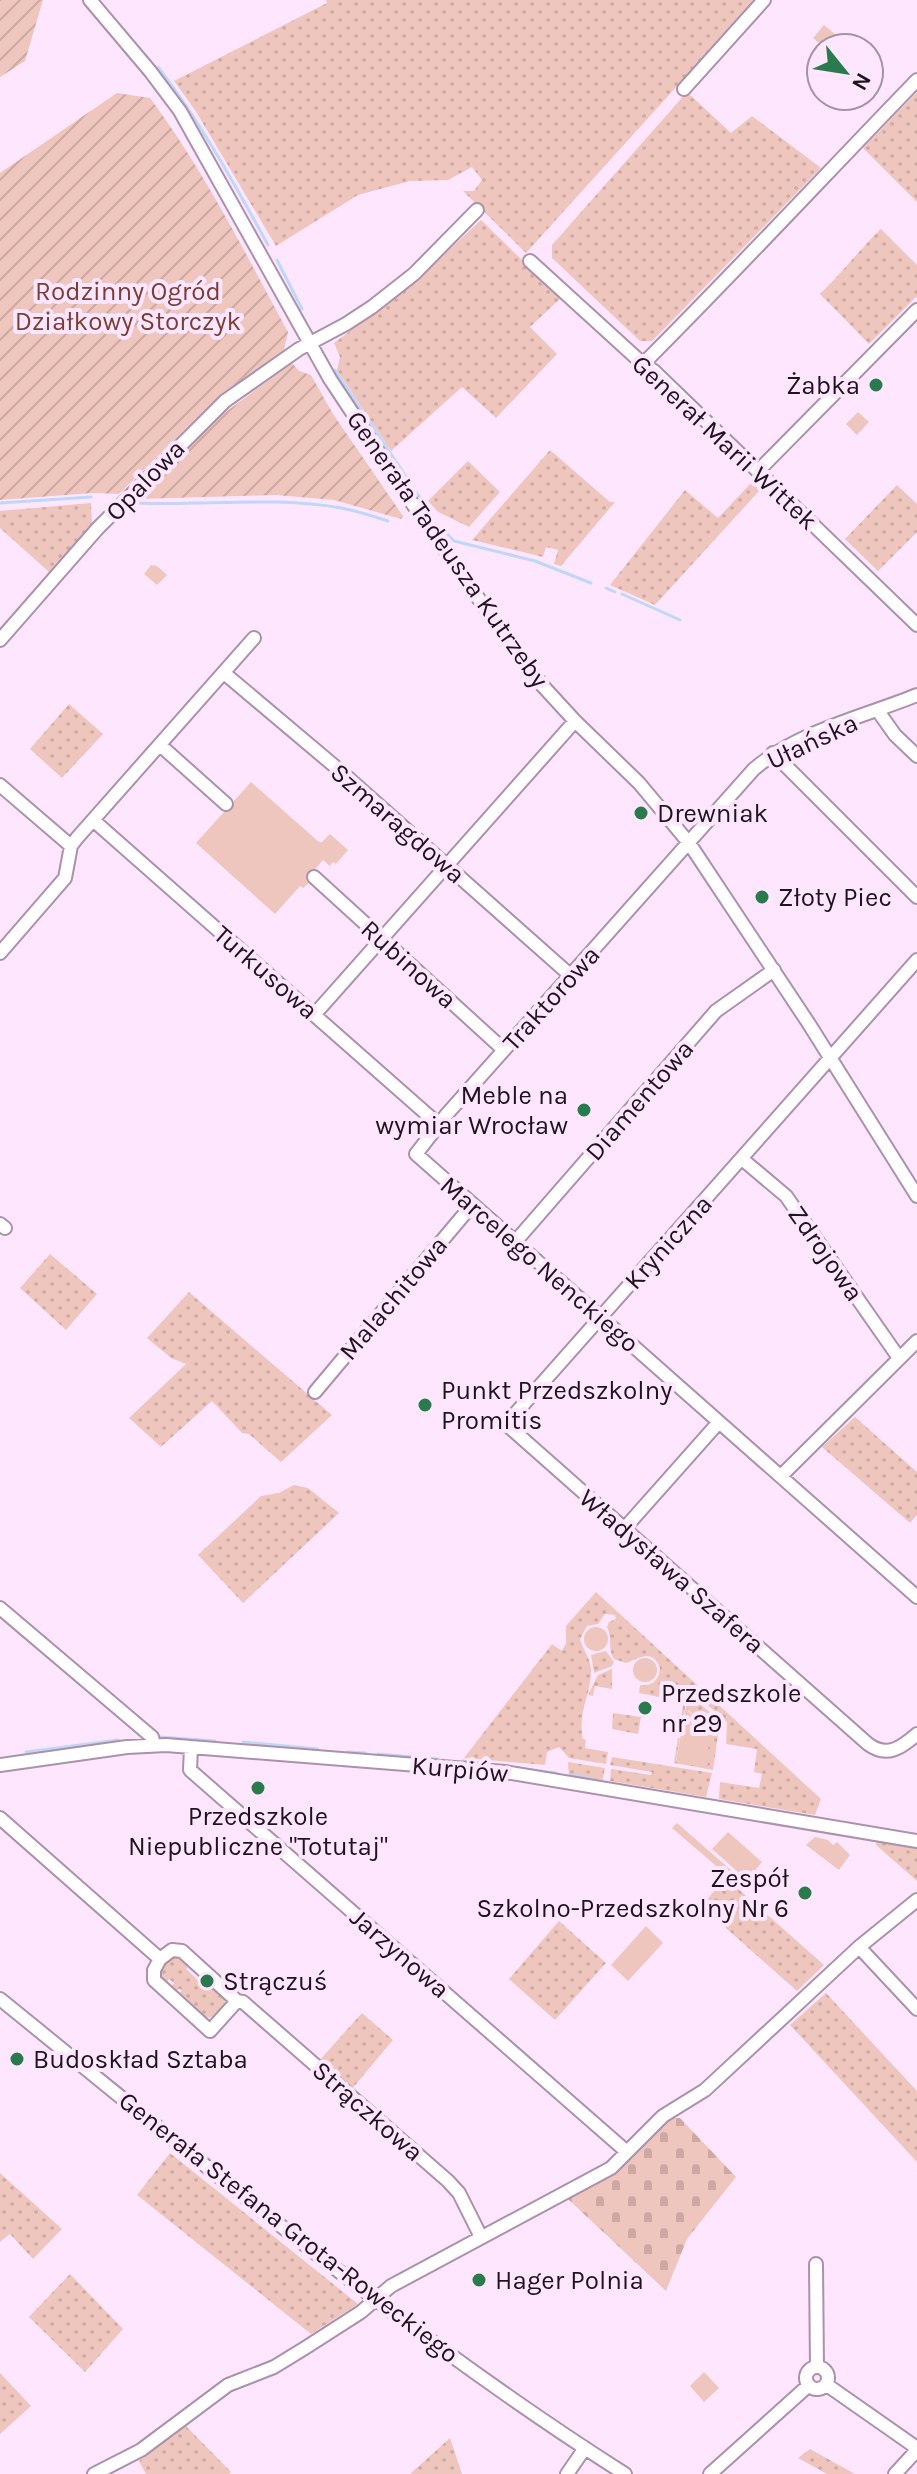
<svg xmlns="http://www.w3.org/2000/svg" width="917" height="2474" viewBox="0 0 917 2474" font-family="Karla,sans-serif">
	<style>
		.grass { fill: url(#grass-dots) }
		.cemetery { fill: url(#cemetery-stones) }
		.park { fill: #eec6bd }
		.garden { fill: url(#garden-furrows) }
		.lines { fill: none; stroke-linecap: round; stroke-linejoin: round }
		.stream { stroke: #bfd7f9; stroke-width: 3 }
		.minor-casing { stroke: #ab91ac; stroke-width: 16 }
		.minor { stroke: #fff; stroke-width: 12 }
		.poi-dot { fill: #297b4d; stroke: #fee7fe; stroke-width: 3 }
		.labels { text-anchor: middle; stroke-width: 8; stroke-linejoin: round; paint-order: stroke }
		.park-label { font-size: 26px; fill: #7a3f32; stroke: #fee7fe }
		.poi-label { font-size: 26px; fill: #1e141e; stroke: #fee7fe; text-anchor: start }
		.street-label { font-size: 26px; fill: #1e141e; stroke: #fee7fe }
	</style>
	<defs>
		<pattern id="grass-dots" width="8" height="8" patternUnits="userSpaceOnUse" patternTransform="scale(2)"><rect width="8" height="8" fill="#eec6bd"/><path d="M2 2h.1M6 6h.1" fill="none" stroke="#cca9a2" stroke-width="1.8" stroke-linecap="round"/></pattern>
		<pattern id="cemetery-stones" width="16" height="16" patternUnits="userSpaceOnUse" patternTransform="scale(2)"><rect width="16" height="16" fill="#eec6bd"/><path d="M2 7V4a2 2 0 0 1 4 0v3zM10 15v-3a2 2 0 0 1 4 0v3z" fill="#cca9a2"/></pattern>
		<pattern id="garden-furrows" width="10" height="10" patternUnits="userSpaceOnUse" patternTransform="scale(2)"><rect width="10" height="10" fill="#eec6bd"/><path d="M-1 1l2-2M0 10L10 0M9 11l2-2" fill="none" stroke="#cca9a2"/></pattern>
	</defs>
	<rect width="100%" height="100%" fill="#fee7fe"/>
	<path class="grass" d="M326,0H755L526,253L463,191H474L482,180L472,167L448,180L410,181L358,195L276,246L195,110L174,81L327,3Z
		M687,92L731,133L752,116L821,168L652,341H640L552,258V245Z
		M917,92V202L863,148Z
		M481,220L561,298L530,327L557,354L496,418L462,387L391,451L337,370L340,357L334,343L411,285Z
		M881,229L917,265V296L869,344L820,294C842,273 859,250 881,229Z
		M550,450L610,502H615L561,566L554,564L558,550L546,547L543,557L472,540Z
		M468,461L500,492L469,527L438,512L428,501Z
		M752,482L760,490L655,605L610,585L685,490L718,518Z
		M897,485L917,504V532L878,571L845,539Z
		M91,503L92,524L49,572L0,528V511Z
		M69,704L103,734L62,778L30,749Z
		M50,1254L97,1294L66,1330L20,1288Z
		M189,1292L332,1415L281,1462L249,1434L242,1433L212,1401L161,1447L129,1418L186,1364L171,1358L147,1338Z
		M855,1417L917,1472V1515L910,1523L822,1447Z
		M294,1485L308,1488L339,1513L243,1603L198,1555L261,1496L279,1493Z
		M596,1592L821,1799L815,1815L719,1799L720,1782L759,1788L762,1774L754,1772L757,1749L726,1744L727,1722L697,1696L695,1688L691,1687L686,1694L661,1689L659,1697L639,1693L640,1685C652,1687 660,1679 660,1668C652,1648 640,1658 626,1663L614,1659C607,1648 613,1638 607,1627L609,1622L616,1619L615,1615L605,1614L598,1624L587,1626L580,1639C583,1650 590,1657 591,1669C592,1694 577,1710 583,1739L586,1740L585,1748L608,1752L606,1764L569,1758L559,1747L547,1752L545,1765L464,1758L552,1644L562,1651L566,1643V1626Z
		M606,1651L614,1662L612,1666L594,1673L591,1655Z
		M612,1669V1689L595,1686L593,1696L588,1695L598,1675Z
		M669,1696L698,1702L720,1721L713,1770L674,1763L678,1738H680L676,1761L703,1724L688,1710L686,1701L681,1735H678L683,1706L679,1705V1700L669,1698Z
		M613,1713L641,1717L638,1734L612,1729Z
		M612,1757L712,1773L706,1797L610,1781L611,1769L651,1775L652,1772L610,1765Z
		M568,1762L605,1768L602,1783L569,1778Z
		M876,1841L917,1849V1881L876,1845Z
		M726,1878L824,1965L797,1991L701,1906Z
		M559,1921L606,1963L555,2020L509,1979Z
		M171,1958H181L190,1964L186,1969L201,1983L207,1978L224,1996L225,2006L216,2017L201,2018L177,1996L182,1990L179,1989L174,1994L169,1989L174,1983L169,1979L164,1985C158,1973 161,1965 171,1958Z
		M826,1993L917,2091V2162L790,2025Z
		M362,2013L393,2040L351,2090L318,2062Z
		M170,2153L358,2304L311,2334L137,2195Z
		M0,2173L62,2229L33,2259L10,2234L0,2242Z
		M70,2274L123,2329L85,2372L29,2317Z
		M0,2373L31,2406L0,2434Z
		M185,2425L231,2472L229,2474H146L139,2461Z
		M450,2438L462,2474H410Z
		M810,2449L855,2474H827L798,2458Z"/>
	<path class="cemetery" d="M672,2118H680L736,2177L687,2239L666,2291L568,2199L611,2176Z"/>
	<path class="park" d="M824,25L852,48H825L813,38Z
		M858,412L869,422L857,435L846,424Z
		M151,565L157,566L167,575L157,585L144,574Z
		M251,782L319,842H322L330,834L348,850L336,864L333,862L330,866L323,860L310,875L311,881L303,888L300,886L275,914L196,843Z
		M584 1639a12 12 0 1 1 24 0a12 12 0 1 1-24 0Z
		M633 1670a12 12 0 1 1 24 0a12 12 0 1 1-24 0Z
		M687,1701H690L688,1711C706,1726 712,1744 707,1768L676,1762Z
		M677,1823L740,1878L736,1883L672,1828Z
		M728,1832L762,1862L747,1880L712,1849Z
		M815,1837L828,1840L833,1845L837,1842L850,1855L839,1870L806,1845Z
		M646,1926L663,1943L628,1981L611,1965Z
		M704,2372L719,2388L704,2402L690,2386Z"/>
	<path class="garden" d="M0,0H43L25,61L0,77Z
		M117,93L150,98C204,170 245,253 288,332L284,350L219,396L119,494L92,493L0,500V173Z
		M292,363L299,371L311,375L333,414L403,516L401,519L334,500L276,495L137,499L223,414Z"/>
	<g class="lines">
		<path class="stream" d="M158,67C201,123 234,183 268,245
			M277,260L302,309
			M335,370L409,481
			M416,492L432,515
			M0,503L91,497
			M137,503C205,506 274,496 341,508C357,511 373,516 388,521
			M438,525L454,541L535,561L591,583
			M606,588L615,592
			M622,594L680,620
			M160,1737L215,1741
			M243,1742L318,1749
			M26,1752L118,1740
			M348,1752L366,1753
			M378,1754L438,1759
			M463,1761L556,1773
			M572,1775L601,1781"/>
		<defs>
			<path id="minor" d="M90,0L150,71L180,111L330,379L412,503L483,605L541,684L575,721L639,783L689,843L809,1024L917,1196
				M684,89L764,0
				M530,261L643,364L654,371L917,625
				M643,364C736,271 825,175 917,80
				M758,471L917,310
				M0,640L98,528L225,401L299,349L346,324L372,307L414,274L477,210
				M224,673L338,769L570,975
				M917,695C863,717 799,731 754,769L447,1114L416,1154L917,1597
				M878,711L895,735L917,756
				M160,745L226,804
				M773,753L917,897
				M0,785L71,846
				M93,820L438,1124
				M314,877L504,1050
				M0,953L65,878L71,846L77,838L254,638
				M917,960L506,1424L868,1744C887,1758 901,1748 917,1734
				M314,1015L575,721
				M742,1159L786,1196L899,1358
				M0,1224L5,1228
				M515,1242L716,1011L774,970
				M315,1392L472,1205
				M781,1476L917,1341
				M624,1529L719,1422
				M0,1608L152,1737L154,1745
				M191,1747L190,1770L627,2152
				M0,1765L127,1747L166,1745L505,1772L917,1841
				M0,1818L160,1959L172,1950L182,1951L237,2001L243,2002L448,2181L459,2193L481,2237
				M859,1947L917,2009
				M160,1959L154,1970V1980L210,2031L237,2001
				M0,1999C204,2164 404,2334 625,2474
				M816,2264L817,2367
				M806 2378a11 11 0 1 1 22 0a11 11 0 1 1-22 0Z
				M827,2385L917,2448
				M94,2474L141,2450L228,2385L274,2367L305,2348L361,2312L391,2286L611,2168L663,2116L705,2090L859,1947L917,1900
				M567,2474L585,2448
				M710,2474L809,2385
				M895,2474L917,2450"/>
		</defs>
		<use href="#minor" class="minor-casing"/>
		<use href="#minor" class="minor"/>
	</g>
	<g class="poi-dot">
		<circle cx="876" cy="385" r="8"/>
		<circle cx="641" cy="813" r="8"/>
		<circle cx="762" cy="897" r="8"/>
		<circle cx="584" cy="1110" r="8"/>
		<circle cx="425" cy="1405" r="8"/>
		<circle cx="645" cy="1708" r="8"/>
		<circle cx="258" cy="1788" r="8"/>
		<circle cx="805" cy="1893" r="8"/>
		<circle cx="207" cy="1981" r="8"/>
		<circle cx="17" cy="2059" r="8"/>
		<circle cx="479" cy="2280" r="8"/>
	</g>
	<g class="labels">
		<g class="park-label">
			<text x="128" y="300">Rodzinny Ogród<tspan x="128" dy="30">Działkowy Storczyk</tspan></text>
		</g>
		<g class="poi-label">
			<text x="860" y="394" text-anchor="end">Żabka</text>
			<text x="657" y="822">Drewniak</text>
			<text x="778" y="906">Złoty Piec</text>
			<text x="568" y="1104" text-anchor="end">Meble na<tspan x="568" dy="30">wymiar Wrocław</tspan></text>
			<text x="441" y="1399">Punkt Przedszkolny<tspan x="441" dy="30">Promitis</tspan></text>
			<text x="661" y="1702">Przedszkole<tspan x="661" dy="30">nr 29</tspan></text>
			<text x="258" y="1825" text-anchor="middle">Przedszkole<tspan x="258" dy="30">Niepubliczne "Totutaj"</tspan></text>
			<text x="789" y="1887" text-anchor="end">Zespół<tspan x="789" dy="30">Szkolno-Przedszkolny Nr 6</tspan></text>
			<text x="223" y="1990">Strączuś</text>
			<text x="33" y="2068">Budoskład Sztaba</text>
			<text x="495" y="2289">Hager Polnia</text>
		</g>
		<g class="street-label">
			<text transform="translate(725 442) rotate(43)" y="9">Generał Marii Wittek</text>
			<text transform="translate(145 480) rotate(-46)" y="9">Opalowa</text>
			<text transform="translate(448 549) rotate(55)" y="9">Generała Tadeusza Kutrzeby</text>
			<text transform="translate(812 741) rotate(-25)" y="9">Ułańska</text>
			<text transform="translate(398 823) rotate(41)" y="9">Szmaragdowa</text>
			<text transform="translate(409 964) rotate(42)" y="9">Rubinowa</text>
			<text transform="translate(266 972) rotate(41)" y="9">Turkusowa</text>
			<text transform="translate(551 998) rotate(-48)" y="9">Traktorowa</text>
			<text transform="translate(639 1100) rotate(-49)" y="9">Diamentowa</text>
			<text transform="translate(668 1242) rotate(-48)" y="9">Kryniczna</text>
			<text transform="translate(826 1253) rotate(55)" y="9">Zdrojowa</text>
			<text transform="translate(540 1264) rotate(41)" y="9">Marcelego Nenckiego</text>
			<text transform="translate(393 1298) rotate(-50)" y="9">Malachitowa</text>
			<text transform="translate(672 1571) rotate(41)" y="9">Władysława Szafera</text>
			<text transform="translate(460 1769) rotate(5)" y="9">Kurpiów</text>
			<text transform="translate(400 1953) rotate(41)" y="9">Jarzynowa</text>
			<text transform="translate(368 2111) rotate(41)" y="9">Strączkowa</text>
			<text transform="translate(289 2227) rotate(38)" y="9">Generała Stefana Grota-Roweckiego</text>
		</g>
	</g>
	<g transform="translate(845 72) rotate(120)"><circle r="38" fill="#fee7fe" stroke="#a493a4" stroke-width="2"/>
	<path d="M0-6L14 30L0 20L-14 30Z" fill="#297b4d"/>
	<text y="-12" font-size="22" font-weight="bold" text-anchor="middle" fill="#1e141e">N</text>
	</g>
</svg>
